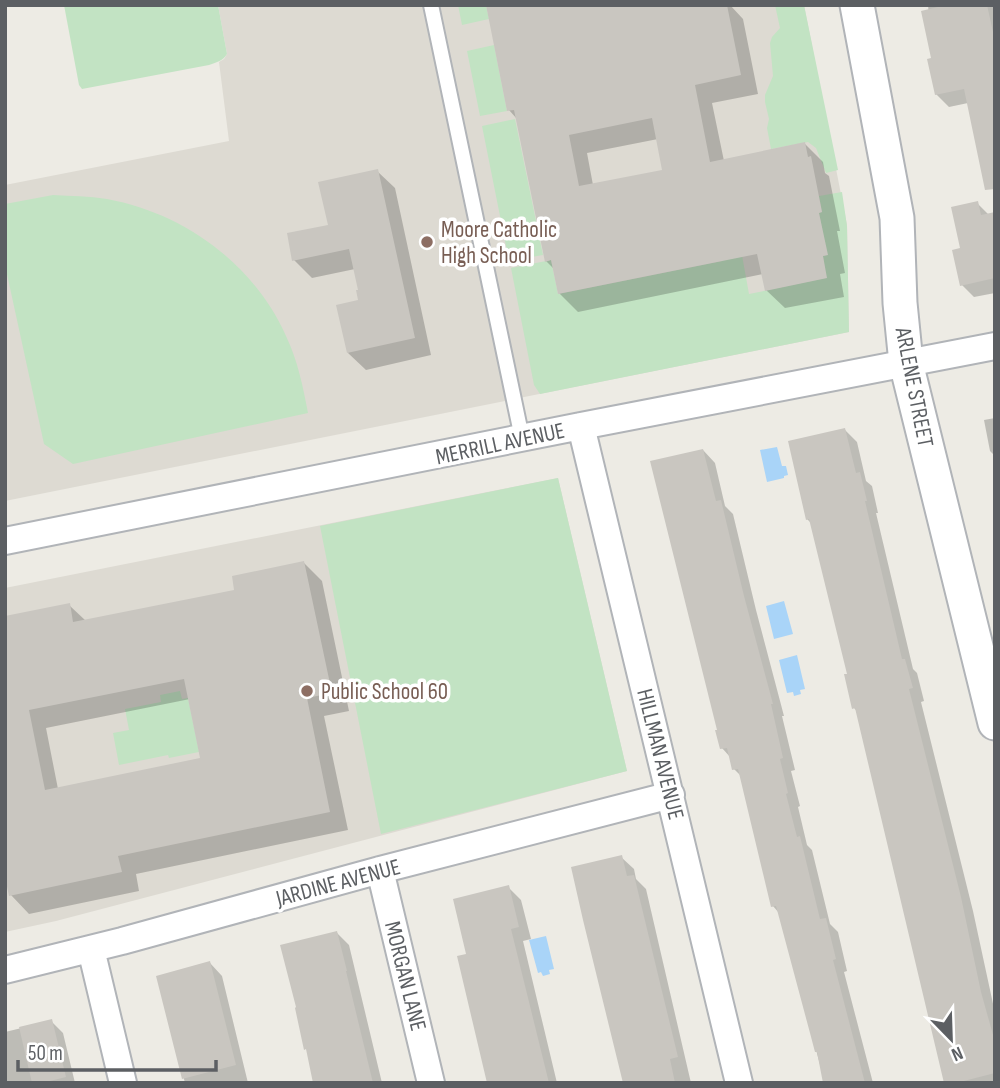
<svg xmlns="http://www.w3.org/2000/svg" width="1000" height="1088" viewBox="0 0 1000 1088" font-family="'Sofia Sans Condensed',sans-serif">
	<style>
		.education { fill: #dddad2 }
		.green { fill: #c2e3c3 }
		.water { fill: #a9d4f8 }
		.shadow { fill: #0003; fill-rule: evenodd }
		.building { fill: #c9c6c0; fill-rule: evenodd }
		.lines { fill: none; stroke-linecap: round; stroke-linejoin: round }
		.service-casing { stroke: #b1b4b8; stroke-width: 18 }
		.minor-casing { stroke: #b1b4b8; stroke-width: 30 }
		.tertiary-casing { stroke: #b1b4b8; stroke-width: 37 }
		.service { stroke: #fff; stroke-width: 14 }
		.minor { stroke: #fff; stroke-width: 26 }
		.tertiary { stroke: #fff; stroke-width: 33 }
		.education-dot { fill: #8d6e63; stroke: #fff; stroke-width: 2.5 }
		.labels { text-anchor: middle; stroke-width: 7; stroke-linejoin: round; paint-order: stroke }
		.education-label { font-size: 23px; fill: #785e54; stroke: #fff; text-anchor: start }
		.street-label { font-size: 23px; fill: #5c5f63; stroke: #fff }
	</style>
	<rect width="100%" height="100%" fill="#edebe4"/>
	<path class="education" d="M218,5H804L847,225L849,332L5,501V185L229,141L219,62L224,59L227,54Z
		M558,478L627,771L56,921L5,932V588Z"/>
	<path class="green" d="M64,5H218L227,54C223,61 217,62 209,65L82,89L79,85Z
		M458,5H486L489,19L462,25Z
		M775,5H804L838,170L826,173L816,148L808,142L771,149L767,128L769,119L765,102V95L773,76L770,43L772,37L780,28Z
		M494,45L507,111L480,116L467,51Z
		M515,119L543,255L509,261L482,126Z
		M842,192L847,226L849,332L540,394L534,385L511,268L551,260L558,294L722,261L736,222L749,294L826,278L823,256L827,255L819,213L822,212L819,196Z
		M53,195C71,196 89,196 107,199C184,213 254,264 286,336C298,361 303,387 308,413L73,464L44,444L5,265V204Z
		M558,478L627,771L381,834L320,526Z
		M180,691L182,699L188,698L199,752L169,758L168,755L119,765L113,733L129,730L125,709L161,702L160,695Z"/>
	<path class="water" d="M777,447L782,466H786L788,475L784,476V478L767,482L760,450Z
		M784,601L793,634L774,639L766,606Z
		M797,655L805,689L800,690L801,694L794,696L793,692L787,693L779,660Z
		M546,936L554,969L549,970L550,974L543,976L541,972L538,973L529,940Z"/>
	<path class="shadow" d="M488,5H730L743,19L758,94L712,103L724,161L805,144L823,162L825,173L829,176L840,231H837L845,273L840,274L844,297L785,308L766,290L763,274L578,312L559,293L554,269L546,261L517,119L509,110ZM658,139L665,171L593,185L587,153Z
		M928,5H995V172L968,103L949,107L936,94Z
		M377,171L395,188L431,355L366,370L348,353L360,302V291L355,269L312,278L294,260L330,226Z
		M977,203L989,215L995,214V293L974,297L962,285V249Z
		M995,418V456L990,451L984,420Z
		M845,430L857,442L866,481L872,486L878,513H876L913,669L917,673L924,701L921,702L973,911L995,1013V1083H946L857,711L854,708L849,675L811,523L807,519Z
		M703,450L715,463L725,506L733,514L756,610L784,716H782L795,770L791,771L800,806L798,807L807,845L812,850L830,924L838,932L847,971L844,972L873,1083H825L779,913L773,906L742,777L734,769L731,758L722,748Z
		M304,563L322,581L349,711L324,716L348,830L136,874L139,891L29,914L11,895L5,618L69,605L86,621L237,591ZM190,699L202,760L58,789L46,728Z
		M621,857L634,869L636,879L646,889L691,1083H623Z
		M508,887L521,900L531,939L523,941L557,1083H489L468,955Z
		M337,933L349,945L382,1083H315Z
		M210,963L222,976L248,1083H185L158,977Z
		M51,1021L63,1033L75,1083H5V1032Z"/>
	<path class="building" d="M486,5H727L741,75L695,85L710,162L805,142L808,157L811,156L822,212L819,213L828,255L823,256L827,278L765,291L757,254L558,294L551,260L545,262L514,110L507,111ZM652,118L662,170L579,186L569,135Z
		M946,5H987L995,41V189L985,190L964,89L935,95L927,59L931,58L921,11Z
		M378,169L415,338L347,353L336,305L358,300L356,290H358L349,249L292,261L287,233L328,225L318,182Z
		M978,201L981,215L995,212V278L960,286L952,250L960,248L951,207Z
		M845,428L856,473L860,472L867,501H865L902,659H905L913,688L909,689L961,897L981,992L995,1042V1073L956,1083H944L855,708L852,709L844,674H847L821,568L809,519L806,520L788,441Z
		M703,449L716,501L721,500L744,596L773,704H771L783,758L780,759L788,793L786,794L797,837L800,836L820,919L826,918L836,959L833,960L865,1083H823L817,1052H815L810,1033L776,906L771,907L738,769L732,770L727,748L720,749L715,730H717L650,461Z
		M304,561L332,693L307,698L330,812L118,856L122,872L9,896L5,877V616L70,603L73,622L234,590L232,576ZM184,679L200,758L45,790L29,710Z
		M622,855L627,876L634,875L660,983L678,1057L670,1059L675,1083H623L583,920L571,867Z
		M509,885L519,927L511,929L549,1083H487L457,956L466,954L453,899Z
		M337,931L347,971H346L373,1083H313L306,1049L304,1050L295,1008L296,1007L280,945Z
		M210,961L236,1065L182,1079L156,976Z
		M52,1019L66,1077L42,1083H32L19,1027Z"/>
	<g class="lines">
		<defs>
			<path id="service" d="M431,5L522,438"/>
			<path id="minor" d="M581,426L739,1083
				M5,541L581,426L995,346
				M380,870L431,1083
				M91,949L123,1083
				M5,970L122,941L380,870L671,795"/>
			<path id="tertiary" d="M857,5L897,218L900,303L906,363L995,723"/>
		</defs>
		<use href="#service" class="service-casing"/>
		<use href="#minor" class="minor-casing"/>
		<use href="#tertiary" class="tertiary-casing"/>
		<use href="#service" class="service"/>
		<use href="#minor" class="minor"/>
		<use href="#tertiary" class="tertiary"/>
	</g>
	<g class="education-dot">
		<circle cx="427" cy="242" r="7"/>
		<circle cx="307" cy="691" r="7"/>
	</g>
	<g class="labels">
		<g class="education-label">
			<text x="441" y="237">Moore Catholic<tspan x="441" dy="26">High School</tspan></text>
			<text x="321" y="699">Public School 60</text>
		</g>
		<g class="street-label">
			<text transform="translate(915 387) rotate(79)" y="8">ARLENE STREET</text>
			<text transform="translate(500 443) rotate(-12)" y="8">MERRILL AVENUE</text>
			<text transform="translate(661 754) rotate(76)" y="8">HILLMAN AVENUE</text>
			<text transform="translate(338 882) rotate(-15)" y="8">JARDINE AVENUE</text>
			<text transform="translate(406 976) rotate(76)" y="8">MORGAN LANE</text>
		</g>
	</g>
	<rect width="1000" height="1088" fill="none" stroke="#5c5f63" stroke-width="14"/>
	<g transform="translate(951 1039) rotate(157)" stroke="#ffffff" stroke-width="5" paint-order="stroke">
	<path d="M0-5L12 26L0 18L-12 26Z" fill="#5c5f63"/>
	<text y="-10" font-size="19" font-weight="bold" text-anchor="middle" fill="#5c5f63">N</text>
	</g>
	<path d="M18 1060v10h198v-10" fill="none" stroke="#5c5f63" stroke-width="3.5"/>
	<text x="28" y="1060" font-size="21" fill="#5c5f63" stroke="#ffffff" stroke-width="5" paint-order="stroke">50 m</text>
</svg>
